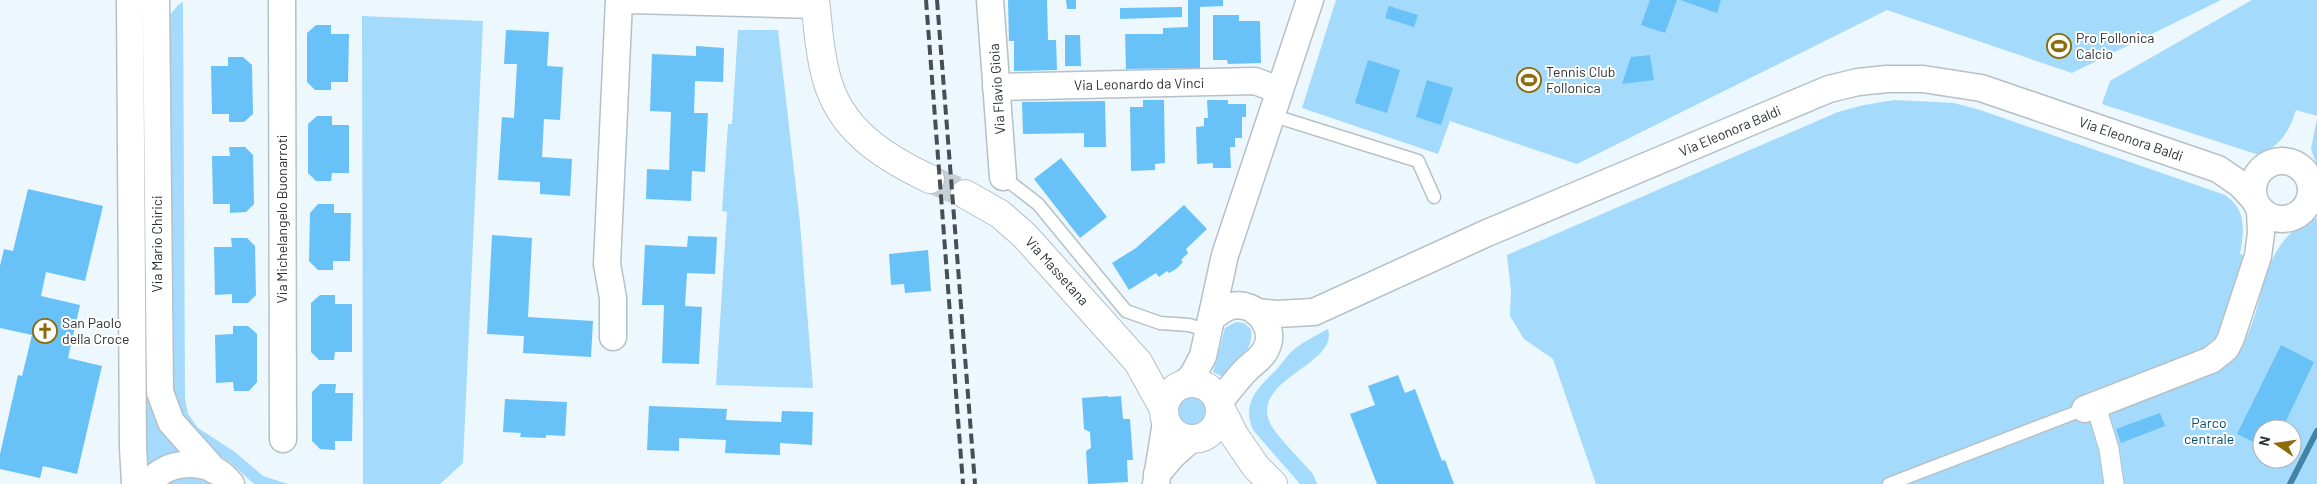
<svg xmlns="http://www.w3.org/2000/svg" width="2317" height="484" viewBox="0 0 2317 484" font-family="Barlow,sans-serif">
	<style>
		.green { fill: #a4dafb; fill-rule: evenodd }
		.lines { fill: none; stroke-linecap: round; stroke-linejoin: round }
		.stream { stroke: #4283a8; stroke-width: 6 }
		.building { fill: #69c2f7 }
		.secondary-tunnel { stroke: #c6cfd6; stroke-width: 28; stroke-dasharray: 28 14; stroke-linecap: butt }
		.service-casing { stroke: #b6c0c7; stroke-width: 15 }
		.pedestrian-casing { stroke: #b6c0c7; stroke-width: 21 }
		.minor-casing { stroke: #b6c0c7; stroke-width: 29 }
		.secondary-casing { stroke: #b6c0c7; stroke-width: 30 }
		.service { stroke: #fff; stroke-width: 12 }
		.pedestrian { stroke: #fff; stroke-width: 19 }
		.minor { stroke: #fff; stroke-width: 26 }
		.secondary { stroke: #fff; stroke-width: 28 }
		.rail { stroke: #494e51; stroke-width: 4; stroke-dasharray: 10 5; stroke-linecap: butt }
		.labels { text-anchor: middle; stroke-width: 4; stroke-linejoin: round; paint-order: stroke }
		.poi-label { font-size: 14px; fill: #2d3134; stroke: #fff; text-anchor: start }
		.street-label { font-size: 14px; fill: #2d3134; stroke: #fff }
		.park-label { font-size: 14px; fill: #004d70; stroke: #fff }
	</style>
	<rect width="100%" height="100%" fill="#ecf7fe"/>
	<path class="green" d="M1336,0H2221L2072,73L1887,10L1577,164L1450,121L1438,154L1302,108Z
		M2252,0H2317V116L2296,110C2289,131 2281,146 2259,155L2102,104L2110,81Z
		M183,2L185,398L188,414L198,428L235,452L263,476L288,484H254L230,462L199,443L169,395L166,20L178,5Z
		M362,16L483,21L463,463L440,484H363Z
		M738,30H778L800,223L813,388L716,385L727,212L722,211L728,124H732Z
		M144,33L150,380L182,451L164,457L141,473L137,35Z
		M1895,100L1954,103L1980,110L2225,195C2247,210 2244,231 2240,254L2245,256L2218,336L2203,349L2086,393L2094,418L2224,367C2273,329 2247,242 2317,218V484H1596L1553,359L1524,339L1510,316L1511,291L1507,255L1838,112L1864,105ZM2262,429H2292V459H2262Z
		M2317,118V166L2311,149Z
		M1236,322L1244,323L1251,329C1254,351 1237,363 1223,377L1213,372L1225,328Z
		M1328,329C1339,364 1253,378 1269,421C1274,434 1303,462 1313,474L1317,484H1300L1253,430C1242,404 1256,390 1273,373C1280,367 1285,358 1291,352C1302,342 1315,336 1328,329Z
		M1176 411a16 16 0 1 1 32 0a16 16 0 1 1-32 0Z
		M185,476H199L215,484H167Z"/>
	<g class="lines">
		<path class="stream" d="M2290,484L2317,431"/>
	</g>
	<path class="building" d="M1008,0H1047L1048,40H1056L1057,70L1014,71V41H1009Z
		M1066,0H1076V9H1067Z
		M1188,0H1223V6L1200,7V68L1126,69L1125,34H1163V28L1188,27Z
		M1650,0H1677L1665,33L1641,25Z
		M1680,0H1721L1717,13Z
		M1389,6L1418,15L1414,27L1385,18Z
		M1182,7V17L1120,19V8Z
		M1213,15H1239V21H1260L1261,63L1228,64L1227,60H1213Z
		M316,25H331V34H349L348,82H331V90H315L307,82V33Z
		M506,30L549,32L547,66L563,67L560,120L544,119L542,157L572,159L570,196L540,194V182L498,180L502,117L514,118L517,64H504Z
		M1065,35H1080L1081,66H1065Z
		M696,46L724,48L723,82L695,81L694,113H708L705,172L692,171L691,201L646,199L647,169L669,170L671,112L650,111L652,54L696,56Z
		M1650,55L1654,80L1622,84L1631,57Z
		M228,57H243L252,65L253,114L244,122H229V114H212L211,66H228Z
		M1368,60L1400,70L1387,113L1355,103Z
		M1427,80L1453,88L1441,125L1416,117Z
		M1143,100H1164L1165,163L1155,164V170L1131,171L1130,107H1143Z
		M1207,100H1228V104H1246V117H1242V138H1235V147H1230L1231,168H1213V163L1197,164L1196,127L1204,126V118H1208Z
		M1105,101L1106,147H1084V133L1023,134L1022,102Z
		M317,116H332V125H349V173H332L331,181H316L308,173V124Z
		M229,147H245L253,155L254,204L246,212L230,213V204H213L212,156H230Z
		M1061,158L1107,217L1080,238L1034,179Z
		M28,189L103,206L85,281L46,272L41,296L80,305L68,358L102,366L77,474L43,466L40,478L0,469V454L18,375L22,376L32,335L0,328V266L4,249L13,251Z
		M318,204H334V213H351L350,261H333V270H318L309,261L310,213Z
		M1184,205L1207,229L1186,249L1188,253L1181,260L1183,262L1176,269L1169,273L1167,271L1159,277L1156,273L1129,290L1112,263L1136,248Z
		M492,235L532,238L528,317L593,321L591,357L523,353L524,336L487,334Z
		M688,236L717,237L715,274L687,273L685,306L702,307L699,364L662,363L664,305H642L645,245L687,247Z
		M231,238H247L255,246L256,295L248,303H232V294L215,295L214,247H232Z
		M928,250L931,291L905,293L904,284L891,285L889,254Z
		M320,295H335V304H352V352H335L334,360H319L311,352V303Z
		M233,326H248L257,334V382L249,391H234L233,382L216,383L215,335L233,334Z
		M2281,345L2314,362L2282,429H2262V446L2237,434Z
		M1398,375L1405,393L1415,389L1442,461L1445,460L1454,484H1377L1350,414L1375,405L1368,386Z
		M320,384H336L335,393H353L352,441H335V450L320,449L312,441V392Z
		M1107,396L1109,397L1121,396L1123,419H1130L1133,460H1127L1128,482L1088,484L1086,451L1091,448L1090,432L1084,429L1082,398Z
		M505,399L567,402L565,436L546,435V438L520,437L521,433L503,432Z
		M649,406L727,409L726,420L781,422L782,411L813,412L812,445L780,443V455L725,453L726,440L679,438V451L647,450Z
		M2160,413L2165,426L2121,443L2116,429Z"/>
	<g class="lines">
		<path class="secondary-tunnel" d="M930,179L965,194"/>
		<defs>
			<path id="service" d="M1271,115L1418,161L1434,197
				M1003,177L1038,204L1126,311L1160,323L1189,325L1199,328L1207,333
				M1889,484L2085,409"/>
			<path id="pedestrian" d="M2096,406L2109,449L2114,484"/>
			<path id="minor" d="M130,0L133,447L135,484
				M156,0L160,392L171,422L214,470
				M282,0L283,439
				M631,0L815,5
				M990,0L1003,177
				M996,87L1255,81L1279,90
				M2253 190a29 29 0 1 1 58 0a29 29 0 1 1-58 0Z
				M1256,312L1276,314L1314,312L1487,233L1829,89L1858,82L1887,79H1923L1981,88L2218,169L2240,184L2254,199
				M1212,318C1221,310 1231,303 1244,306C1260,309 1273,328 1268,344C1264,357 1255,361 1246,370C1236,380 1228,392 1218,403
				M613,337V298L607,264L619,0
				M1185,384L1193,375L1203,356L1225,255L1310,0
				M2085,409L2211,360L2226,348L2231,338L2258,256L2261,233L2260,209
				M1157,474L1172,456L1191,439
				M148,484C168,458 211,457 231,484
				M1156,484L1166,422"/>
			<path id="secondary" d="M815,0C818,25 819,51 826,76C839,129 883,157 930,179
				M965,194L1000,214L1025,236L1138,362L1164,409
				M1164 411a28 28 0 1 1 56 0a28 28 0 1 1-56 0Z
				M1220,407L1234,435L1256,467L1273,484"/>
		</defs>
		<use href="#service" class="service-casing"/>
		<use href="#pedestrian" class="pedestrian-casing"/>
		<use href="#minor" class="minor-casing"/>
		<use href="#secondary" class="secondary-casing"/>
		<use href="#service" class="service"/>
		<use href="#pedestrian" class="pedestrian"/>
		<use href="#minor" class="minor"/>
		<use href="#secondary" class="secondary"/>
		<path class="rail" d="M926,0L963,484
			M937,0L975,484"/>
	</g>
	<defs>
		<symbol id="stadium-ring" viewBox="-11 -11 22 22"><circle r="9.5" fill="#fff" stroke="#8c6b0c" stroke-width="1.5"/><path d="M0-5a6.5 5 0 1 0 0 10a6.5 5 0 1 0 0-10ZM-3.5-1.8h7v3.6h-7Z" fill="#8c6b0c"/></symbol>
		<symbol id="church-ring" viewBox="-11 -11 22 22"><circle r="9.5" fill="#fff" stroke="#8c6b0c" stroke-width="1.5"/><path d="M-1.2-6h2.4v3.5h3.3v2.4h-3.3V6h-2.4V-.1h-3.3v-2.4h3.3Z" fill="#8c6b0c"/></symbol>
	</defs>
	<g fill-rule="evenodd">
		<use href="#stadium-ring" x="2045" y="32" width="28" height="28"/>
		<use href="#stadium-ring" x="1515" y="66" width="28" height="28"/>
		<use href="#church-ring" x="31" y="317" width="28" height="28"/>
	</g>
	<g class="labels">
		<g class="poi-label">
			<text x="2076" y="43">Pro Follonica<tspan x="2076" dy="16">Calcio</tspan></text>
			<text x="1546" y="77">Tennis Club<tspan x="1546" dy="16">Follonica</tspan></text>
			<text x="62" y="328">San Paolo<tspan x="62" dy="16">della Croce</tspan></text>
		</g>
		<g class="street-label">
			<text transform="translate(1139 84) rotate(-1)" y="5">Via Leonardo da Vinci</text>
			<text transform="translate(997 89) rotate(-94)" y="5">Via Flavio Gioia</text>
			<text transform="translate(1730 131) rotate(-23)" y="5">Via Eleonora Baldi</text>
			<text transform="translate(2131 139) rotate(19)" y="5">Via Eleonora Baldi</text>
			<text transform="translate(282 219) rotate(-90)" y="5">Via Michelangelo Buonarroti</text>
			<text transform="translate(157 244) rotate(-90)" y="5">Via Mario Chirici</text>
			<text transform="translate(1057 271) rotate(48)" y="5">Via Massetana</text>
		</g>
		<g class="park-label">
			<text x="2209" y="428">Parco<tspan x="2209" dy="16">centrale</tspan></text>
		</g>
	</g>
	<g transform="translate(2277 444) rotate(283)"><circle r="24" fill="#ffffff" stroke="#abadae"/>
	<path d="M0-4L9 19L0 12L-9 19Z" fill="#8c6b0c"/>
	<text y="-8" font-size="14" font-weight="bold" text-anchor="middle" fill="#2d3134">N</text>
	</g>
</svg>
